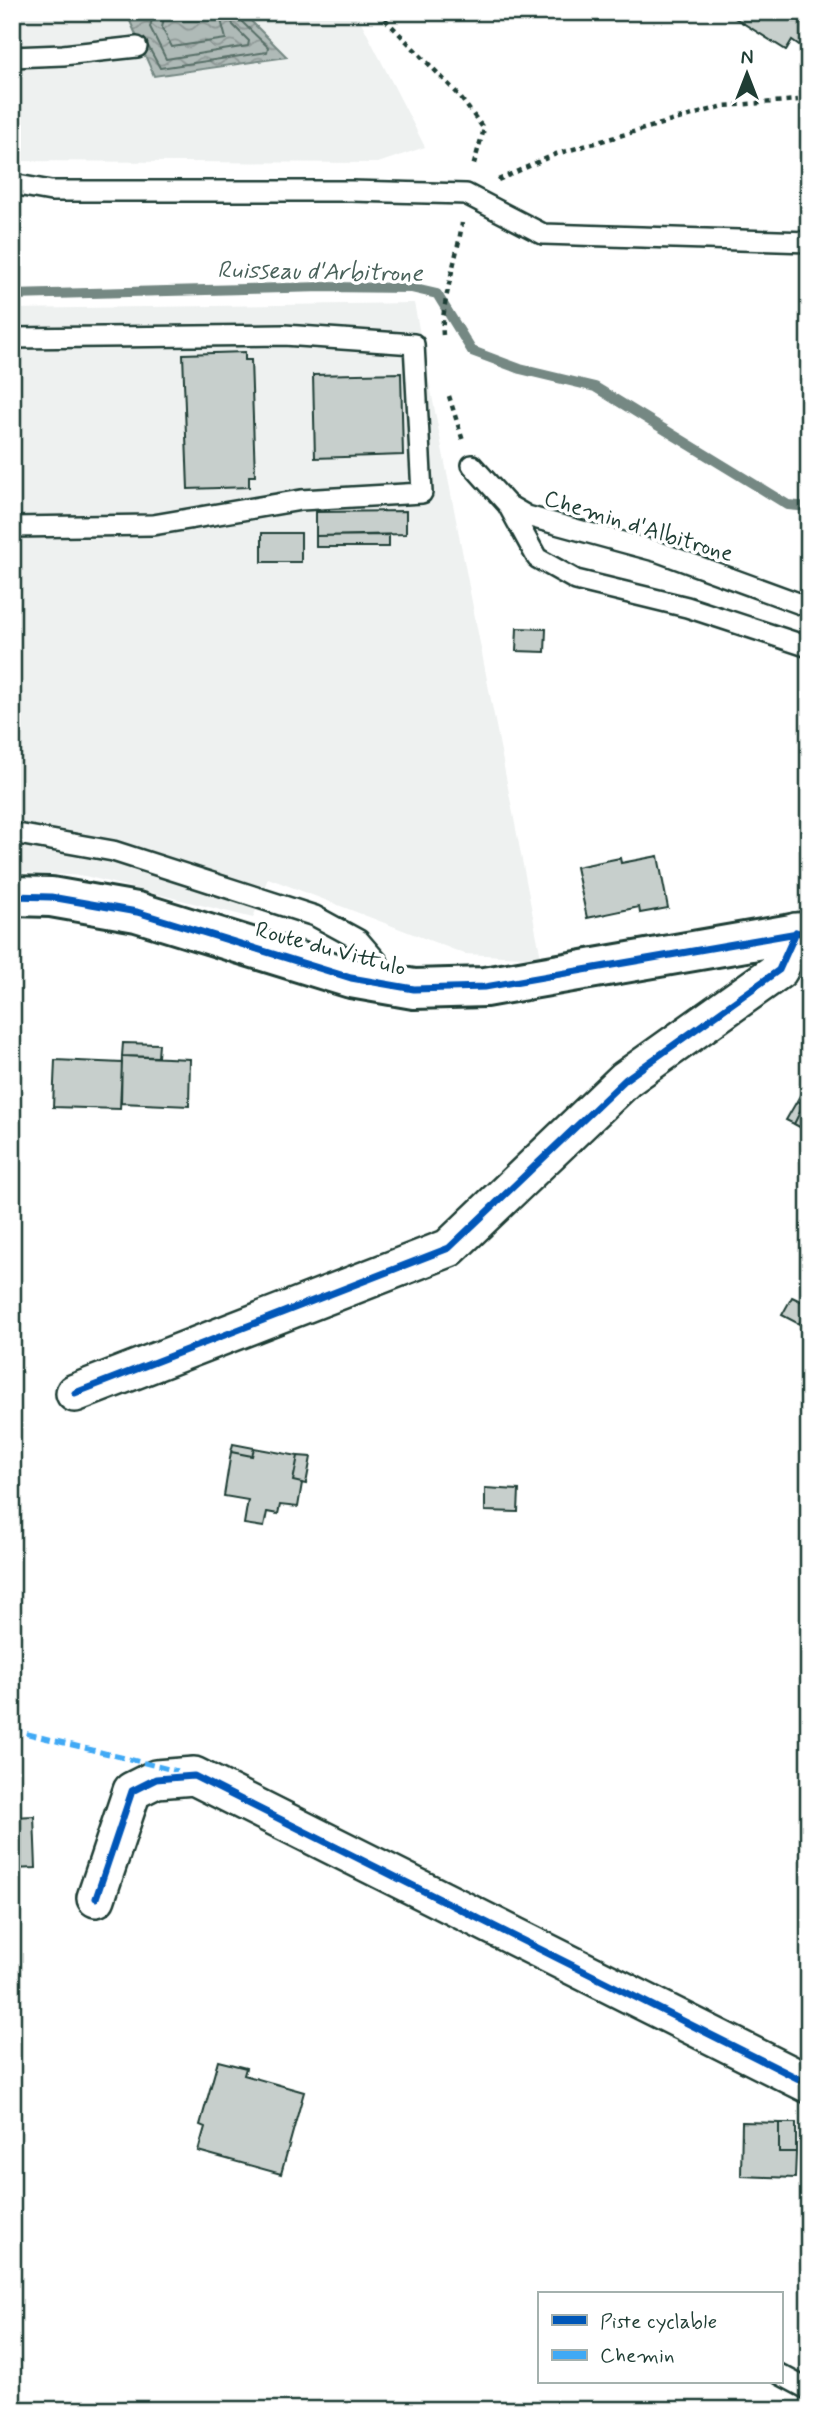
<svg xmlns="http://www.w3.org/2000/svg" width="821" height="2422" viewBox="0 0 821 2422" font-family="Mynerve,sans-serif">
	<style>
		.built { fill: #eef1f0 }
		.water { fill: url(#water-waves); stroke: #758883; stroke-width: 2 }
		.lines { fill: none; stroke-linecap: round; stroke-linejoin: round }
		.shore { stroke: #596f68; stroke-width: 2 }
		.stream { stroke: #758883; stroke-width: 10 }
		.building { fill: #c7cfcc; stroke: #1f3d34; stroke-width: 2 }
		.lane-casing { stroke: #1f3d34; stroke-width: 24 }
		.street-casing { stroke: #1f3d34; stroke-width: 42 }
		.secondary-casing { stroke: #1f3d34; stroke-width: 44 }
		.path { stroke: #1f3d34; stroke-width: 4.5; stroke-dasharray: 5 5; stroke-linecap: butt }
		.lane { stroke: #fff; stroke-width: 19 }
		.street { stroke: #fff; stroke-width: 37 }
		.secondary { stroke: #fff; stroke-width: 38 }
		.quiet { stroke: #3fa9f5; stroke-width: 5; stroke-dasharray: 10 5; stroke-linecap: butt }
		.cycleway-casing { stroke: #fff; stroke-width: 11 }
		.cycleway { stroke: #0057b8; stroke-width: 7 }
		.labels { text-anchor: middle; stroke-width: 7; stroke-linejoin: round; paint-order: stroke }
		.street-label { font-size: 23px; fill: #1f3d34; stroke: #fff }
		.water-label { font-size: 24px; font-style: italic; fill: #4a625b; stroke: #fff }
	</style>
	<defs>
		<pattern id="water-waves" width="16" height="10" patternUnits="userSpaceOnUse" patternTransform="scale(1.75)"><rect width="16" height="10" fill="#afbab7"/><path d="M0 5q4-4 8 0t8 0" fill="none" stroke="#8e9896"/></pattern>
	</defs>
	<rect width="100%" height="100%" fill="#fff"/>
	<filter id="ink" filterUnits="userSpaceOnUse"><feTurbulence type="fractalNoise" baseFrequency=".0143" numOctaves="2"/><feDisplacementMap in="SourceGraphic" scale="14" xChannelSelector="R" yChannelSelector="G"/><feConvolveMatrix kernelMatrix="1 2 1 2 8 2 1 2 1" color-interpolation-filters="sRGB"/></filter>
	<g filter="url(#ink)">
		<path class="built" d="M12,12H356L425,147L378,163L12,161Z
			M414,303L541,958L465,954L268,878L253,918L85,876L12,872V309Z"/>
		<path class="water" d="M143,12H242L287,57L154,76L130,21Z"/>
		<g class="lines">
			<path class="shore" d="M154,12L150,27L166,59L248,46L249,41L233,25L229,12
				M165,12L162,28L172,47L226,39L219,12
				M148,46L160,68L267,52L268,47L240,20L238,12"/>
			<path class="stream" d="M12,295L323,287L411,288L437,294L472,351L520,369L595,387L788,505L809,507"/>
		</g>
		<path class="building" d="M732,12H809V42L805,49L792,40L786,50L730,15Z
			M245,352V360H251L255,476H249V487L188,489L183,354Z
			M401,373L403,455L315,458L313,375Z
			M406,511V534L316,536V512Z
			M262,533H301V562H262Z
			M389,535V547H316V536Z
			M517,628L546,629L545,652L516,651Z
			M658,856L668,908L640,913L639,907L587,918L576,867L620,858L621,863Z
			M123,1043L159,1044L158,1057L122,1056Z
			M122,1056L190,1059L189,1106L121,1103Z
			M55,1060L122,1063L120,1109L53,1107Z
			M809,1079V1132L794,1124L804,1104L797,1101Z
			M797,1101L804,1104L794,1124L786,1120Z
			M792,1297L809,1305L799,1324L782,1315Z
			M233,1444L254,1448L252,1456L231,1452Z
			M254,1448L298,1456L293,1481L302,1483L298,1507L280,1505L278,1514L267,1512L264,1527L244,1524L248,1500L224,1496L231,1452L252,1456Z
			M298,1456L311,1457L306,1484L293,1481Z
			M485,1488L519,1490L518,1512L485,1511Z
			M34,1816L36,1868L12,1869V1817Z
			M218,2061L246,2068L244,2075L304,2092L281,2174L198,2151L205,2127L200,2125Z
			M742,2122L779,2123V2152H796L795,2178L741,2176Z
			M779,2123H796V2152H779Z"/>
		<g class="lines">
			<defs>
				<path id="lane" d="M12,57L63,55L137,47
					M12,184L51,191H351L466,194L543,234L809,242
					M12,338L284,335L414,344L422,493L301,500L153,525L12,527
					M472,465L508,505L527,516L659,552L809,607
					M509,507L537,558L576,580L687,607L809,647
					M12,833L113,851L315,916L359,940L378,962L381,983
					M781,2375L809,2390"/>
				<path id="street" d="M75,1393L449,1248L626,1079L779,970L796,932
					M96,1898L132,1791L156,1779L194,1776L809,2084"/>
				<path id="secondary" d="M12,896L51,897L137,912L351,978L414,989L485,987L809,931"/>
			</defs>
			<use href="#lane" class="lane-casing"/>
			<use href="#street" class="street-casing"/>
			<use href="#secondary" class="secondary-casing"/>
			<path class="path" d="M378,12L457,93L484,129L473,167
				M498,180L556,154L724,106L798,100
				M443,335C440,307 458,255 462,223
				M449,396L463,441"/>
			<use href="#lane" class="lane"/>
			<use href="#street" class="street"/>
			<use href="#secondary" class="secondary"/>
			<path class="quiet" d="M12,1730L177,1771"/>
			<defs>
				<path id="cycleway" d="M12,896L51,897L137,912L351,978L414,989L485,987L809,931
					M75,1393L449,1248L626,1079L779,970L796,932
					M96,1898L132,1791L156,1779L194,1776L809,2084"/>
			</defs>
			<use href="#cycleway" class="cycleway-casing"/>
			<use href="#cycleway" class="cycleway"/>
		</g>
	</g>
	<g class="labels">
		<g class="street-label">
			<text transform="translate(639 525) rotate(17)" y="8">Chemin d'Albitrone</text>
			<text transform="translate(331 948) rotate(15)" y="8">Route du Vittulo</text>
		</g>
		<g class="water-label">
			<text transform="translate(320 271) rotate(1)" y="8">Ruisseau d'Arbitrone</text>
		</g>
	</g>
	<rect width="821" height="2422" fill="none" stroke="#fff" stroke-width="42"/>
	<rect x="21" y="21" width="779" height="2380" fill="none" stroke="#1f3d34" stroke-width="2.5" filter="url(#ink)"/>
	<rect x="538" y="2292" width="245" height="91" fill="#ffffff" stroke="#a5b1ae" stroke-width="2"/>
	<rect x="552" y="2315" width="35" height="10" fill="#0057b8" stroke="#a5b1ae" stroke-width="2"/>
	<text x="600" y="2328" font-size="21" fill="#1f3d34">Piste cyclable</text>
	<rect x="552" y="2350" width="35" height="10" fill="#3fa9f5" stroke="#a5b1ae" stroke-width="2"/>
	<text x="600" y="2362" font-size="21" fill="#1f3d34">Chemin</text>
	<g transform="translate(747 74)" stroke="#ffffff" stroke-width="5" paint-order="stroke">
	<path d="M0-5L12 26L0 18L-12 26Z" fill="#1f3d34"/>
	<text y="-10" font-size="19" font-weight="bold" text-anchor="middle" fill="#1f3d34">N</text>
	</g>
</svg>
